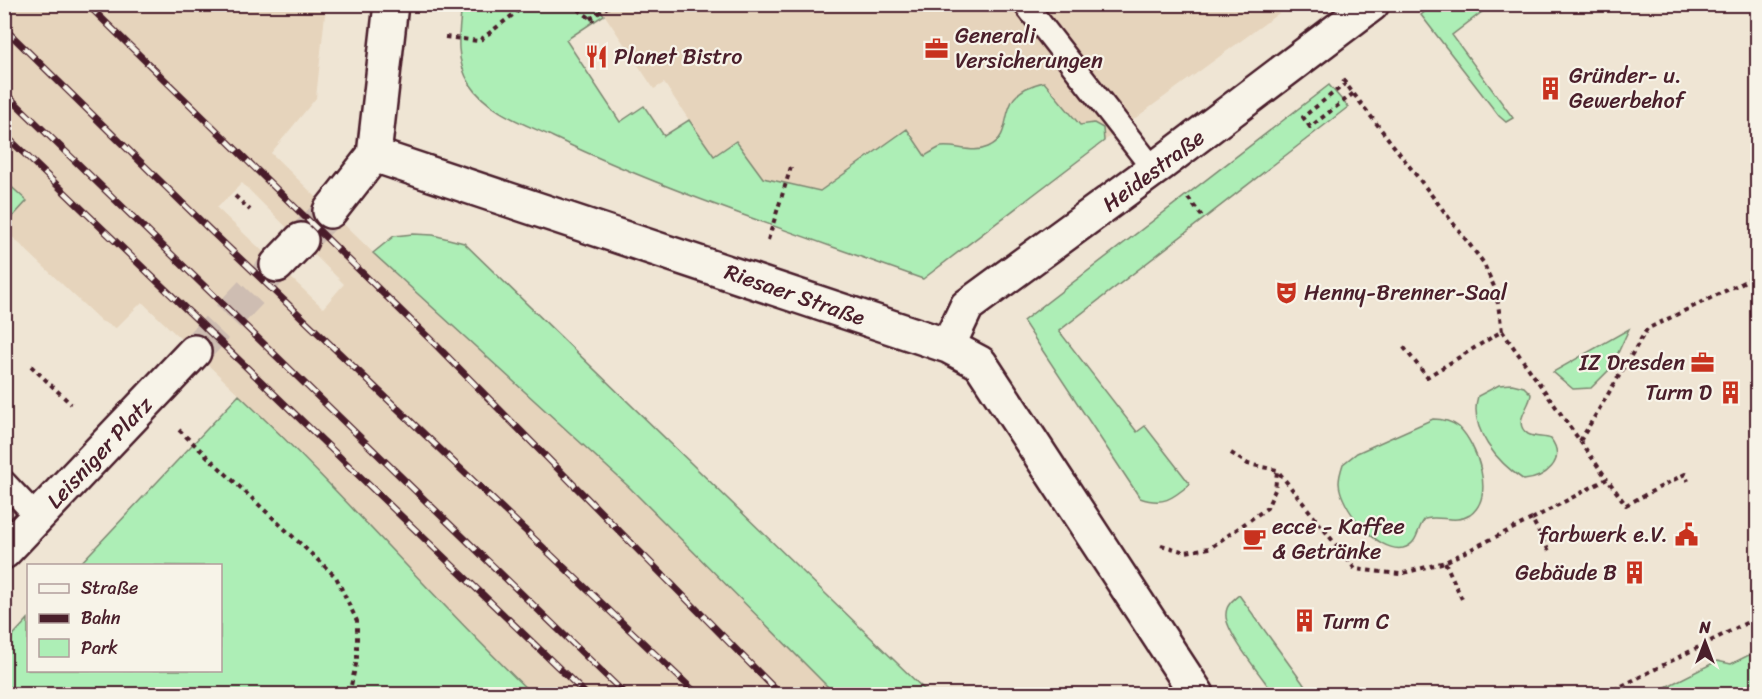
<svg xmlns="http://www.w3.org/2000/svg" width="1762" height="699" viewBox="0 0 1762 699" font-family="Sriracha,sans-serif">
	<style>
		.built { fill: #e6d4bc; fill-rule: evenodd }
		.green { fill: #adeeb6; stroke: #7c8670; stroke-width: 1.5 }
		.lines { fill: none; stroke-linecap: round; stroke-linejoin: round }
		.tertiary-tunnel { stroke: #cebdb2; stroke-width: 33; stroke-dasharray: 33 16; stroke-linecap: butt }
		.service-casing { stroke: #4a1f2b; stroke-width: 27 }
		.minor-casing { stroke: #4a1f2b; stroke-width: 38 }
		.tertiary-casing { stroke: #4a1f2b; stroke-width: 38 }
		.path { stroke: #4a1f2b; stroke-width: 4; stroke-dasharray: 4.5 4.5; stroke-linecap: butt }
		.service { stroke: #f7f3e8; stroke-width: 22 }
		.minor { stroke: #f7f3e8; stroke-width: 33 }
		.tertiary { stroke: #f7f3e8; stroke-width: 33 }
		.rail-casing { stroke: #4a1f2b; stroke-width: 7 }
		.rail { stroke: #f7f3e8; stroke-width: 4.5; stroke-dasharray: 14; stroke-linecap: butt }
		.labels { text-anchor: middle; stroke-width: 4.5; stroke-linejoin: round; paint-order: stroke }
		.poi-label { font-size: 22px; fill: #4a1f2b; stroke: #f7f3e8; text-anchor: start }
		.street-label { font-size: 22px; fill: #4a1f2b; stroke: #f7f3e8 }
	</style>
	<rect width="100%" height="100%" fill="#efe5d4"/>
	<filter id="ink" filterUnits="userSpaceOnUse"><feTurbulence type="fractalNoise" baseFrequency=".0167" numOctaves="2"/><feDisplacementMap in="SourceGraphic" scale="12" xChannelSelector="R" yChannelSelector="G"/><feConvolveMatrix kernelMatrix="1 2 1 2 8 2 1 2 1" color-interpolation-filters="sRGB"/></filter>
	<g filter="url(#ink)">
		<path class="built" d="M5,5H326L316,98L271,153L399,278L628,486L835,694H532L476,641L289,442L142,302L116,328L101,321L5,230L4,225L27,201L5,180ZM242,183L344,284L323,308L217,208Z
			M598,5H1290L1104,141L1103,128L1094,123L1080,125L1006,116L1002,135L988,148L968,150L951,147L925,156L908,130L820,191L763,178L736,141L714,157L664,83L654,89Z"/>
		<path class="green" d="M1434,4L1491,5L1452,35L1513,118L1506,122L1499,116L1421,15Z
			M462,5H598L604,15L566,40L620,122L644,106L664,136L689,120L714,156L736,141L763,178L820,191L907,129L925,156C930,153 936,149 941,147C956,145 973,154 988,147C1020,133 989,94 1044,82L1080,125L1094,123L1103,128L1104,141L923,279C799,234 672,194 553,137C525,124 488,112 470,84C454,59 459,32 462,5Z
			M1329,85L1348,107L1059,331L1137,432L1145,426L1190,484C1172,499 1163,506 1140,498L1023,321Z
			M4,180L27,201L5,225H4Z
			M413,234L433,235L464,243L929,694H835L628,486L373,253L394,236Z
			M1629,329L1611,368L1591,388L1573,389L1553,372Z
			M1512,384L1524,387L1531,394C1531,406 1511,423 1528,434C1535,438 1544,436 1551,439C1567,461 1545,478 1524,480C1498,463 1468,429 1478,396L1499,385Z
			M239,395C341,490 431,597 532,694H5V644L28,619V670H220V566L79,565Z
			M1433,419C1442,419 1451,421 1459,427C1477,445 1496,496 1470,515C1456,524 1440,515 1425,519C1416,529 1419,544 1403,548C1377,553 1340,507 1339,483C1339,477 1341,470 1343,464L1357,453Z
			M1239,595L1302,682L1310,694H1274C1263,678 1224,631 1226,614C1226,605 1233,600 1239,595Z
			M1757,651V694H1652L1717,661L1731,664Z"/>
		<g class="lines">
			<path class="tertiary-tunnel" d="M301,240L330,211
				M194,352L277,265"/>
			<defs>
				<path id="service" d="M1025,4L1154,170
					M4,482L38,518"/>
				<path id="minor" d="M374,155L948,346L980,363L1197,694
					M948,346L967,306L1161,164L1372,4"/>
				<path id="tertiary" d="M330,211L374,155L391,4
					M277,265L301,240
					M4,552L194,352"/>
			</defs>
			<use href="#service" class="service-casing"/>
			<use href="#minor" class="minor-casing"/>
			<use href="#tertiary" class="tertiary-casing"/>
			<path class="path" d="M571,4L594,21
				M590,19L612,4
				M445,37L479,41L527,4
				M1343,80L1483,262L1496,291L1502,331L1427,377L1402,345
				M1346,83L1303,117L1310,127L1354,93
				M235,196L250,210
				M1188,198L1204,219
				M768,240L791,167
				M1502,331L1607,479
				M31,366L71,404
				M179,430L336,577L357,621V660L349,694
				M1580,441L1647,329L1758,275
				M1231,453L1248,464L1277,470L1355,569L1400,574L1445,562L1532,519L1550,553
				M1532,519L1607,479L1626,505L1685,474L1688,481
				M1161,545L1185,552L1210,548L1267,508L1275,490L1277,471
				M1445,562L1462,599
				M1606,694L1758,617"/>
			<use href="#service" class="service"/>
			<use href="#minor" class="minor"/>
			<use href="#tertiary" class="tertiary"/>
			<defs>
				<path id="rail" d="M87,4L435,344L780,694
					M4,28L209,229L697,694
					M4,92L625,694
					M4,134L586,694"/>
			</defs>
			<use href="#rail" class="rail-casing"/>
			<use href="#rail" class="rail"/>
		</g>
	</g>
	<defs>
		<symbol id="office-bare" viewBox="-9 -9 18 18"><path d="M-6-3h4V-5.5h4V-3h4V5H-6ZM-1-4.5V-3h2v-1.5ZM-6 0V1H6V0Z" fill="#c8321e" stroke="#f7f3e8" stroke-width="2.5" paint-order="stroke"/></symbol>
		<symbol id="restaurant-bare" viewBox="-9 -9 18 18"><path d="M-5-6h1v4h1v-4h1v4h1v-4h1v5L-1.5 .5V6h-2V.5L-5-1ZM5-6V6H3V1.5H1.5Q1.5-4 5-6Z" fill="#c8321e" stroke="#f7f3e8" stroke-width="2.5" paint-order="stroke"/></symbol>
		<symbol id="building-bare" viewBox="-9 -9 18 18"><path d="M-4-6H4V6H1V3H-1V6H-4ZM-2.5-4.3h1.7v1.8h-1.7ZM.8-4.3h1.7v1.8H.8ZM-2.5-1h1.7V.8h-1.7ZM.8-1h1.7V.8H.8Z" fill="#c8321e" stroke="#f7f3e8" stroke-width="2.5" paint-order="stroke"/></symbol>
		<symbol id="theatre-bare" viewBox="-9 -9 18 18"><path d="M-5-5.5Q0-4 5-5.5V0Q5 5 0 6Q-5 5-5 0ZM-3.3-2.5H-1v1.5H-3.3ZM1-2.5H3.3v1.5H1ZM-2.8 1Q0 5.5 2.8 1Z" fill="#c8321e" stroke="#f7f3e8" stroke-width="2.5" paint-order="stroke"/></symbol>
		<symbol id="civic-bare" viewBox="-9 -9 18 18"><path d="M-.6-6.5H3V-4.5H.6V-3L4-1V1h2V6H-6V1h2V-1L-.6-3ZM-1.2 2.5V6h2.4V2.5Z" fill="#c8321e" stroke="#f7f3e8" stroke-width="2.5" paint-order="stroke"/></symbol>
		<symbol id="cafe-bare" viewBox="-9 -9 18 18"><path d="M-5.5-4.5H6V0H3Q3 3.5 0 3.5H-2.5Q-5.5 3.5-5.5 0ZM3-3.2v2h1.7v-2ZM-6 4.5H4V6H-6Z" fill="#c8321e" stroke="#f7f3e8" stroke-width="2.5" paint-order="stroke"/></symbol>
	</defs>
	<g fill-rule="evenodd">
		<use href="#office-bare" x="920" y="32" width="33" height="33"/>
		<use href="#restaurant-bare" x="580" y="40" width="33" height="33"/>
		<use href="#building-bare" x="1534" y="72" width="33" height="33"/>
		<use href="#theatre-bare" x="1270" y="276" width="33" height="33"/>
		<use href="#office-bare" x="1686" y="346" width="33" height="33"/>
		<use href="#building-bare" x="1714" y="376" width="33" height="33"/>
		<use href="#civic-bare" x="1670" y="518" width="33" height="33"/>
		<use href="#cafe-bare" x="1238" y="522" width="33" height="33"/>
		<use href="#building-bare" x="1618" y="556" width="33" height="33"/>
		<use href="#building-bare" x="1288" y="604" width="33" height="33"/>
	</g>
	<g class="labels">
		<g class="poi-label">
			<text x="955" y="43">Generali<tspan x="955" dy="25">Versicherungen</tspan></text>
			<text x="614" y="64">Planet Bistro</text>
			<text x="1569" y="83">Gründer- u.<tspan x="1569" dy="25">Gewerbehof</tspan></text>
			<text x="1304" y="300">Henny-Brenner-Saal</text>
			<text x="1685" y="370" text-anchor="end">IZ Dresden</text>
			<text x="1712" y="400" text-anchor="end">Turm D</text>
			<text x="1272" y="534">ecce - Kaffee<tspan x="1272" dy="25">&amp; Getränke</tspan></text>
			<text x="1668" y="542" text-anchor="end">farbwerk e.V.</text>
			<text x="1617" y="580" text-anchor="end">Gebäude B</text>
			<text x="1322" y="629">Turm C</text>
		</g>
		<g class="street-label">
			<text transform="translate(1153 170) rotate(-37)" y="8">Heidestraße</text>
			<text transform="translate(795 294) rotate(19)" y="8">Riesaer Straße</text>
			<text transform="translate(99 452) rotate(-47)" y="8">Leisniger Platz</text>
		</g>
	</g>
	<rect width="1762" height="699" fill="none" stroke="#f7f3e8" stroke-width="24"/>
	<rect x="12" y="12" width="1738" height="675" fill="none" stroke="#4a1f2b" stroke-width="2" filter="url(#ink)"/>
	<rect x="27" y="564" width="195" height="108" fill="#f7f3e8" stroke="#b29e9c" stroke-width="1.5"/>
	<rect x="39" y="584" width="30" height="9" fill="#f7f3e8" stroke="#b29e9c" stroke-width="1.5"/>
	<text x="81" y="594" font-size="18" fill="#4a1f2b">Straße</text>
	<rect x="39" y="614" width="30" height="9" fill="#4a1f2b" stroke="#b29e9c" stroke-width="1.5"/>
	<text x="81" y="624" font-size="18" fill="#4a1f2b">Bahn</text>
	<rect x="39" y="639" width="30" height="18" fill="#adeeb6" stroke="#b29e9c" stroke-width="1.5"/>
	<text x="81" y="654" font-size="18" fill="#4a1f2b">Park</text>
	<g transform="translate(1705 642)" stroke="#f7f3e8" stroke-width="4.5" paint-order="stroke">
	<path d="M0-4.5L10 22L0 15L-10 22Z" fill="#4a1f2b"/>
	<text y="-9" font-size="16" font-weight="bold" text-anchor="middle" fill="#4a1f2b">N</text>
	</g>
</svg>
